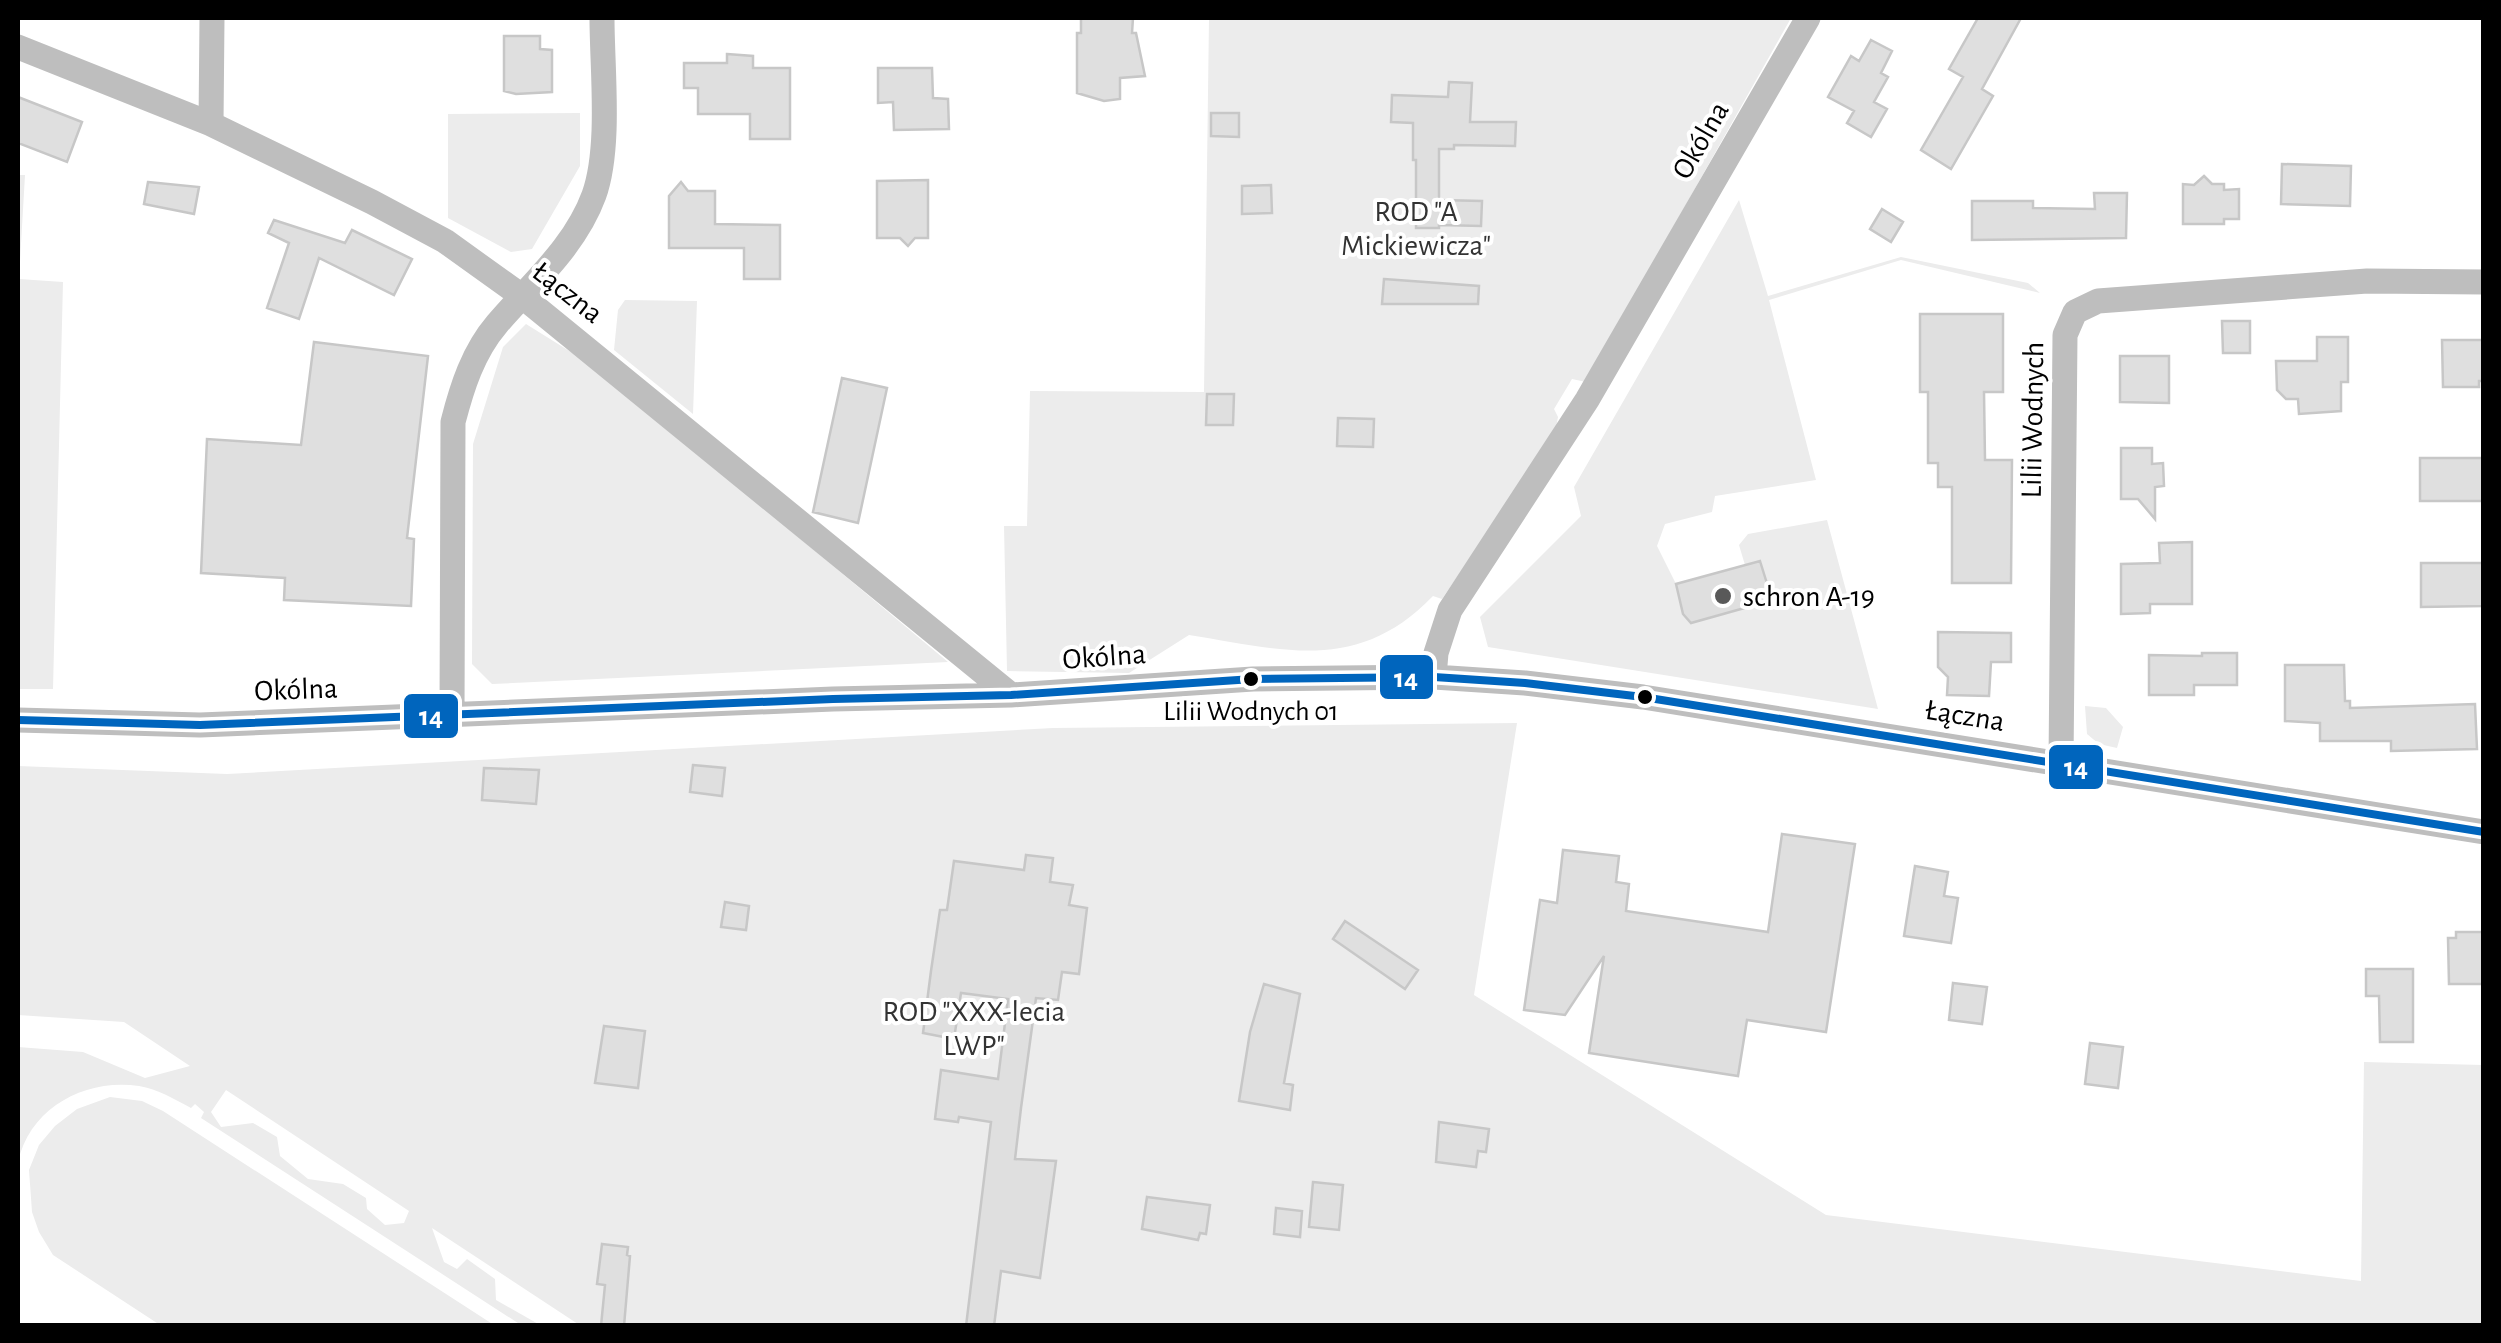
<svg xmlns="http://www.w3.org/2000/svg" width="2501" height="1343" viewBox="0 0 2501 1343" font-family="'Alegreya Sans',sans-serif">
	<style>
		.green { fill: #ececec; fill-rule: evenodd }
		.building { fill: #dfdfdf; stroke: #c7c7c7; stroke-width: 2.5 }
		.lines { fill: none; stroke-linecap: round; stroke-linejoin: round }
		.street { stroke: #bebebe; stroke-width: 25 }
		.bus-1-casing { stroke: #fff; stroke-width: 15 }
		.bus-1 { stroke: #0065bd; stroke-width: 8 }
		.poi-dot { fill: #595959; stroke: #fff; stroke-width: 4 }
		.bus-dot { fill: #000; stroke: #fff; stroke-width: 4 }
		.labels { text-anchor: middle; stroke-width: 8; stroke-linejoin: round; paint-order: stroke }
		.bus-label { font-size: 28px; fill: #000; stroke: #fff }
		.street-label { font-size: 30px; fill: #000; stroke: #fff }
		.park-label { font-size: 30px; fill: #333; stroke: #fff }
		.poi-label { font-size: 30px; fill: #000; stroke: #fff; text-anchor: start }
		.line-badge { stroke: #fff; stroke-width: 4 }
		.badge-label { font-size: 28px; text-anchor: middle; font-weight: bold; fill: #fff }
	</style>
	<rect width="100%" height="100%" fill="#fff"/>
	<path class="green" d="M1209,18H1791L1586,382L1572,379L1554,409L1558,417L1555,433L1442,599L1433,596C1358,674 1283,650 1189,635L1129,673L1007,671L1004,526H1027L1030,391L1204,392Z
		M580,113V166L532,249L511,252L448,218V114Z
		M18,175H25L19,279L63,282L53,689H18Z
		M1739,200L1768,296L1901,257L2028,283L2040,293L1901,260L1769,300L1816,480L1715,496L1712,512L1665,524L1657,546L1676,584L1683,614L1691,623L1766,602L1769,590L1761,561L1745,565L1739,545L1748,534L1827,520L1878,709L1488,647L1480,617L1581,516L1574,487Z
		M625,300L697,301L693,414L614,350L618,310Z
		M526,324L595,367L948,662L492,684L472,664L473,444L503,347Z
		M2085,706L2106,708L2123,727L2117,748L2099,744L2087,734Z
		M1517,723L1474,995L1826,1215L2361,1281L2364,1062L2483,1065V1325L581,1326L432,1228L444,1262L457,1269L467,1259L495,1279L496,1300L540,1325H521L201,1118L204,1112L195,1104L191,1108C174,1099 158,1089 139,1086C86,1078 30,1107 18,1162V1047L83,1052L145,1078L190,1066L124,1022L18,1015V766L227,774L1053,728ZM226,1090L409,1211L404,1223L385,1225L367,1209L366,1198L343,1184L308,1179L280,1156L277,1137L253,1123L221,1127L211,1112Z
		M110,1097L142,1101L163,1111L494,1325H160L53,1255L39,1232L32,1212L29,1170L39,1145L55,1126L77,1109Z"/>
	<path class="building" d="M1081,18H1133L1132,33H1136L1145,76L1120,78V99L1104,101L1077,93V33H1081Z
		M1978,18H2021L1982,89L1993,96L1951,169L1921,150L1963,77L1949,69Z
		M504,36H540V49L552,50V92L516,94L504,91Z
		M1871,40L1892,51L1881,73L1888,77L1874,102L1887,109L1871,137L1847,123L1854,111L1828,97L1851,56L1859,61Z
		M727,54L753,56V68H790V139H750V114H698V88H684V63H727Z
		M878,68H932L933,98L948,99L949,129L894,130L893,102L878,103Z
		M1449,82L1472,83L1470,122H1516L1515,146L1454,145V149H1439V200L1482,201L1481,226L1439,225V228H1416V160H1413V123L1391,122L1392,95L1448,97Z
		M18,97L82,122L67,162L18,143Z
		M1211,113H1239V137L1211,136Z
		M2282,164L2351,166L2350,206L2281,204Z
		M2204,176L2212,184H2224V190L2239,189V219H2224V224H2183V184L2194,185Z
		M928,180V238H915L908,246L900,238H877V181Z
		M148,182L199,187L194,214L144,204Z
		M681,182L688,191H715V224L780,225V279H744V248H669V196Z
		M1271,185L1272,213L1242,214V186Z
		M2094,193H2127L2126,238L1972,240V201H2033V208L2095,209Z
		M1882,209L1903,222L1891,242L1870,229Z
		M274,220L345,243L352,230L412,259L394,295L319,258L299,319L267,308L289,243L268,233Z
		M1384,279L1479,286L1478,304H1382Z
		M1920,314H2003V392H1984L1985,460H2012L2011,583H1952V487H1938V463H1928V392H1920Z
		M2222,321H2250V353H2223Z
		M2317,337H2348V382H2341V411L2299,414L2298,399H2286L2277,390L2276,361H2317Z
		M2442,340H2484V381H2479V387H2443Z
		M314,342L428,356L407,538L414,539L411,606L284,600L285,578L201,573L207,439L301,445Z
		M2120,356H2169V403L2120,402Z
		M842,378L887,388L858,523L813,512Z
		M1207,394H1234L1233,425H1206Z
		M1338,418L1374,419L1373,447L1337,446Z
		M2121,448H2152V464L2163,463L2164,486L2155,487V519L2138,499H2121Z
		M2420,458H2484V501H2420Z
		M2192,542V604H2150V613L2121,614V564L2160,563L2159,543Z
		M1760,561L1769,590L1766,602L1691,623L1683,614L1676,584Z
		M2421,563H2484V606L2421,607Z
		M1938,632L2011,633V662H1991L1989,696L1947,695L1948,677L1938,667Z
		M2202,653H2237V685H2194V695H2149V655L2202,656Z
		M2285,665H2344L2345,701H2350V708L2475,704L2477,749L2391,751V741H2320V723L2285,721Z
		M693,765L725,768L722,796L690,792Z
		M484,768L539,770L536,804L482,800Z
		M1782,834L1855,844L1826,1032L1747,1020L1738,1076L1589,1053L1604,956L1565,1015L1524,1010L1540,900L1557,903L1563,850L1619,856L1616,882L1629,884L1626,911L1768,932Z
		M1026,855L1053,858L1050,882L1073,885L1069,905L1087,908L1079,974L1062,972L1058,1000L1036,998L1021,1108L1015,1159L1056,1161L1040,1278L1001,1271L994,1326H966L991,1122L959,1117L958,1122L935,1119L941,1070L998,1079L1008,999L961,993L954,1039L923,1033L931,971L940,910H947L954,861L1024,870Z
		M1915,866L1948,872L1944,896L1958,898L1951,943L1904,936Z
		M725,902L749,906L746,930L721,927Z
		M1345,921L1418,970L1405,989L1333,939Z
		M2456,932H2484V984H2449L2448,938H2456Z
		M2366,969H2413V1042H2380L2379,996H2366Z
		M1953,983L1987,987L1982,1024L1949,1020Z
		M1264,984L1300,994L1284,1083L1293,1085L1290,1110L1239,1101L1250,1032Z
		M604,1026L645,1031L638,1088L595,1083Z
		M2090,1043L2123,1047L2118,1088L2085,1084Z
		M1439,1122L1489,1129L1486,1152L1478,1151L1476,1167L1436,1162Z
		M1313,1182L1343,1185L1339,1230L1309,1227Z
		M1147,1197L1210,1205L1206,1234L1200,1233L1198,1240L1142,1229Z
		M1276,1208L1302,1211L1300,1237L1274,1234Z
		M602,1244L628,1247L627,1255L630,1256L624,1326H601L605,1285L597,1284Z"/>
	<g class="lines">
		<path class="street" d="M18,47L211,124L372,202L445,241L523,297L1011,695
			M211,124L212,18
			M1434,677L1436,653L1450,610L1587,400L1808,18
			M452,716L453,422C462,387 473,352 497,324C532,283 575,247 594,195C611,147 602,69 602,18
			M18,720L200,725L833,699L1011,695L1253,679L1434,677L1525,683L1643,697L2484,832
			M2061,763L2065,335L2075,312L2098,301L2367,281L2484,282"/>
		<defs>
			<path id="bus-1" d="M18,720L200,725L833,699L1011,695L1253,679L1434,677L1525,683L1643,697L2484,832"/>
		</defs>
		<use href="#bus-1" class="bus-1-casing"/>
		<use href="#bus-1" class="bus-1"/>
	</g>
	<circle class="poi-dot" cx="1723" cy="596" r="10"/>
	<g class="bus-dot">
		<circle cx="1251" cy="679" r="9"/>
		<circle cx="1645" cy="697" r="9"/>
	</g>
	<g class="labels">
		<g class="bus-label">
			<text x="1251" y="720">Lilii Wodnych 01</text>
		</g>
		<g class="street-label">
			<text transform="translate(1700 140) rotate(-60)" y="10">Okólna</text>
			<text transform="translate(568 292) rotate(38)" y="10">Łączna</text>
			<text transform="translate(2032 420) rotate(-89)" y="10">Lilii Wodnych</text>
			<text transform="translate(1104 656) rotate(-4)" y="10">Okólna</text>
			<text transform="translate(296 689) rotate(-2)" y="10">Okólna</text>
			<text transform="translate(1965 715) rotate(9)" y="10">Łączna</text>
		</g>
		<g class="park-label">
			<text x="1416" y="221">ROD "A<tspan x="1416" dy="34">Mickiewicza"</tspan></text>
			<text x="974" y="1021">ROD "XXX-lecia<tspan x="974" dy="34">LWP"</tspan></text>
		</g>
		<g class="poi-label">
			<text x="1743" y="606">schron A-19</text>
		</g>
	</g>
	<g class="line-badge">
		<rect x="1378" y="653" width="57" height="48" rx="10" fill="#0065bd"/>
		<rect x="402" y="692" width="58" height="48" rx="10" fill="#0065bd"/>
		<rect x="2047" y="743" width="58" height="48" rx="10" fill="#0065bd"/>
	</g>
	<g class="badge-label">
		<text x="1406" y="687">14</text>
		<text x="431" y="725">14</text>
		<text x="2076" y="776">14</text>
	</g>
	<rect width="2501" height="1343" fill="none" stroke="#000000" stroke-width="40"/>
</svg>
